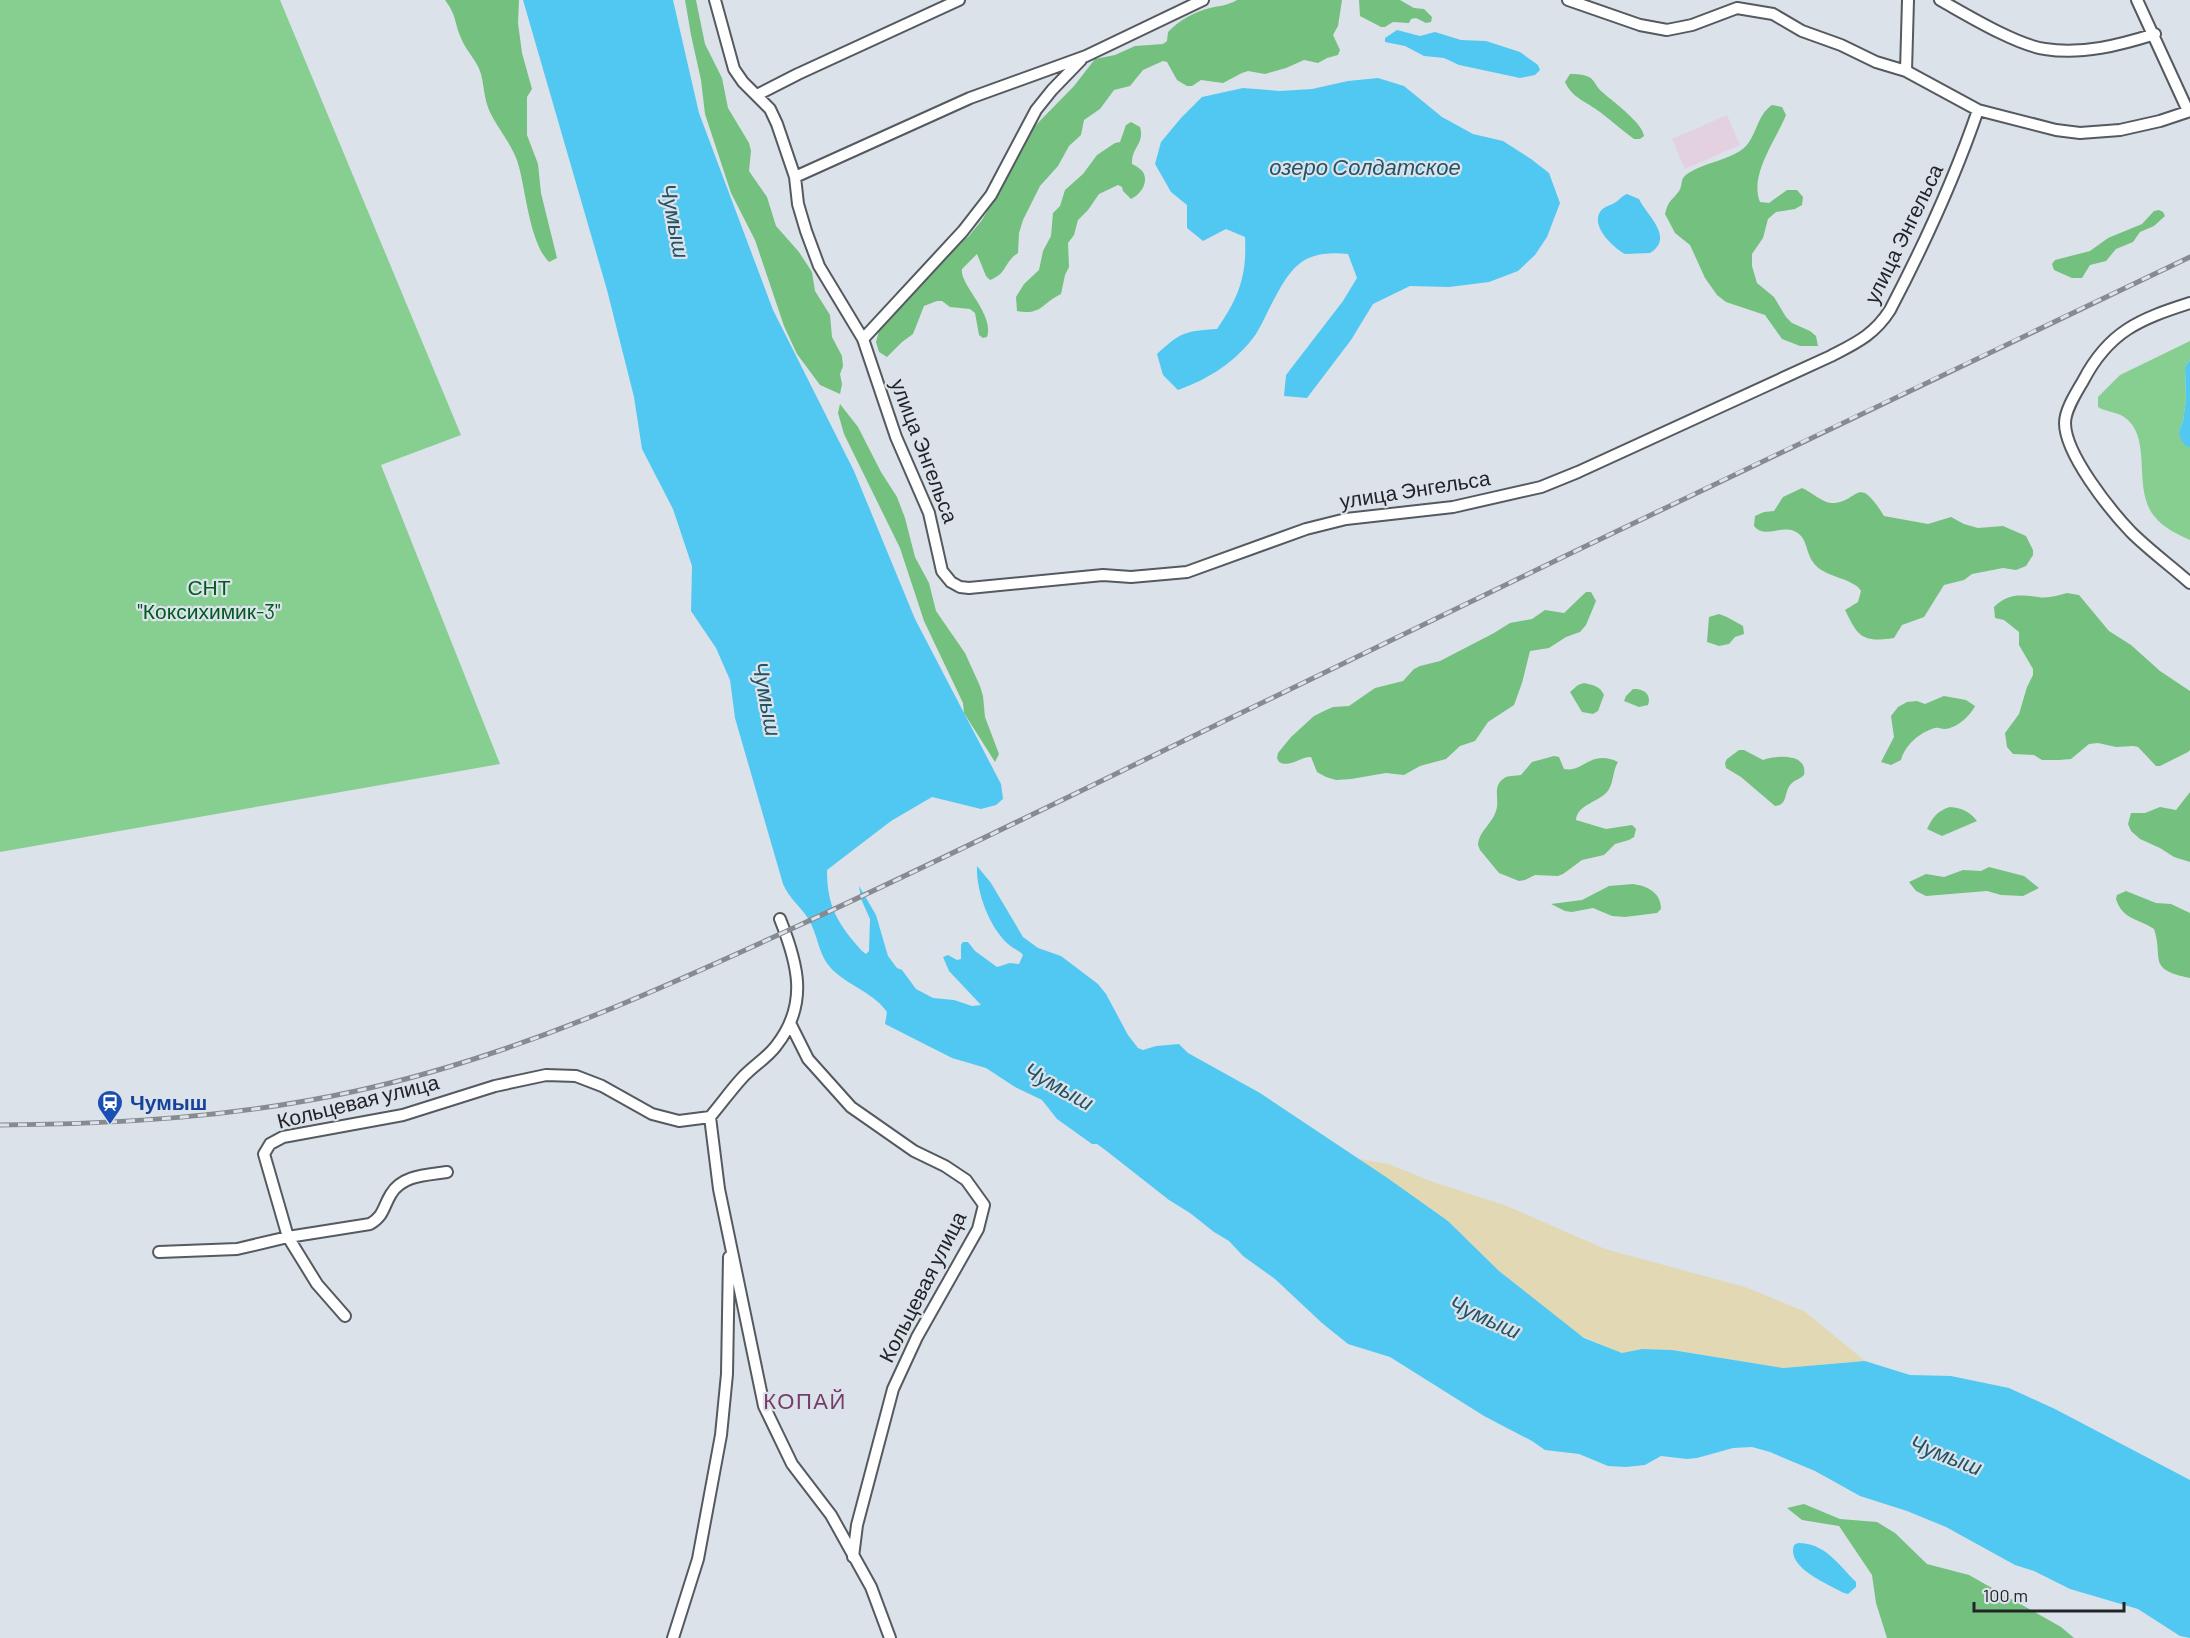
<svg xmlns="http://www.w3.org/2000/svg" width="2190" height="1638" viewBox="0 0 2190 1638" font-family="Barlow,sans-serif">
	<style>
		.industrial { fill: #e3d1e2 }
		.green { fill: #87cf91 }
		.forest { fill: #74c07f }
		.sand { fill: #e2d8b3 }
		.water { fill: #51c8f2 }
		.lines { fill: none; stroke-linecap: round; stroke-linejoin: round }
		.minor-casing { stroke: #545a60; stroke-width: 14 }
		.minor { stroke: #fff; stroke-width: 10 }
		.rail-casing { stroke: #878b90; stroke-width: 5 }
		.rail { stroke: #dce2ea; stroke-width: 3; stroke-dasharray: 9; stroke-linecap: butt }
		.labels { text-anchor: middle; stroke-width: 4.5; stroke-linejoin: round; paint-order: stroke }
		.street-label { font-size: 21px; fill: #222427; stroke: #dce2ea }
		.park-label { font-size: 21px; fill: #005b20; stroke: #dce2ea }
		.transit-label { font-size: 21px; font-weight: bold; fill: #164399; stroke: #dce2ea; text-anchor: start }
		.water-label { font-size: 22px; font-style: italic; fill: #235466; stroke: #dce2ea }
		.neighbourhood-label { font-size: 22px; letter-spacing: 1.5px; fill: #753d6b; stroke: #dce2ea }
	</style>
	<rect width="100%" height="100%" fill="#dce2ea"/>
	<path class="industrial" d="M1727,115L1740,145L1685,169L1672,139Z"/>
	<path class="green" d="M0,0H280L461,435L381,465L500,764L0,852Z
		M2190,341V360L2185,367L2186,400L2183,421L2179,431L2187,447H2190V540C2177,534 2164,528 2155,517C2131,490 2154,437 2124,417C2117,412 2106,412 2098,407V397L2120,375Z"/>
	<path class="forest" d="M445,0H519L518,23L522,53L532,89L527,97V135L538,164L541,193L557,258L549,262C530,243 526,193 519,167C515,148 497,128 489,110C484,98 484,86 481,74C477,60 466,51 461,38C454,22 457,16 445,0Z
		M685,0H696L705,44L722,78L728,108L749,143L751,151L749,171L767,197L776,226L799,252L812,272L815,291L830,315L832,337L842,356L843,366L840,374L842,384L840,394L820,385L797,354L784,326L755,240L731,193L705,114L701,80L691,35Z
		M1237,0H1342L1338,26L1333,35L1340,50L1338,55L1327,58L1318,63L1304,60L1286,68L1265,74L1248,71L1242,73L1223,83L1201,80L1192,86H1187L1177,80L1167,62L1163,61L1143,70L1130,86L1114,90L1100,109L1084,120L1081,135L1069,146L1058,166L1040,186L1023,220L1019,233L1018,253C1003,263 1008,273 990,280L986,276L977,254L962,269C959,284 995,314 987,337L983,338L979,335L975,313L970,309L950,307L942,301H937L924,306L913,334L902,342L887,357L879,352L876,342L880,327L955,243L968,237L982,220L1005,181L1013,157L1024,145L1032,129L1074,86L1095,59L1115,55L1135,46L1163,44L1167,41L1168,32C1178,21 1196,11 1210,8C1219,6 1229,5 1237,0Z
		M1359,0H1400L1414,8L1424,9L1432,17L1431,22L1426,23L1416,18L1411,19L1409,23L1393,22L1385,27H1381L1360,16Z
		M1570,74C1577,74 1582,74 1589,77C1595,80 1596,87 1601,91C1611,100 1643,123 1644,136L1640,139H1634C1623,131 1612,121 1600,112C1587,102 1572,98 1565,82Z
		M1772,105L1782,107L1786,115C1776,140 1749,175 1760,202L1769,203L1787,190H1797L1803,197L1802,205L1795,209L1776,212L1768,219L1763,238L1752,254V266L1757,283L1774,297L1786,317L1792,323L1810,331L1816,336L1818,346H1800L1782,339L1765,315L1726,302L1717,295L1705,278L1690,245L1675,233L1665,214C1669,199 1671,202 1679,191C1682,187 1681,182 1683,178C1694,164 1731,161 1745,147C1757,135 1757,115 1772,105Z
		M1131,122L1140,127C1145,144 1131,147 1132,164C1136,166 1142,169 1144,174C1148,184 1140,195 1131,199L1123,191L1122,187L1118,185L1099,194L1088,210L1078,220L1074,235L1068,243L1069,267L1065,275L1061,294C1042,303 1041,316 1017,311L1016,297L1024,284L1039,270L1043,251L1051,236L1053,213L1060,206L1065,190L1083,174L1097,155L1115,143L1120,142L1126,125Z
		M2159,210L2163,212L2165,216L2154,226L2140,232L2133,242L2116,249L2106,261L2090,265L2082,278H2072L2054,270L2052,264L2055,260L2090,251L2108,238L2142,224L2154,211Z
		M840,404L858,427L881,472L897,497L905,518L915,557L929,583L936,611L965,653L980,686L983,696L985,717L999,754L995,762L964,713L963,703L924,621L900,548L844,434L838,413Z
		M1802,488C1812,492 1821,502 1831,503C1859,504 1856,471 1884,516L1928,524L1951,517L1964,524L1978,528L2003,526L2026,536L2033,550V555L2026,566L2016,570L2003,568L1972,574L1964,580L1944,585L1924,617L1902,625L1894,638C1861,643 1858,636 1845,610L1858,602L1861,591L1858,587C1846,577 1822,576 1813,562C1805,551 1808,537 1794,531C1781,525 1764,539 1754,526L1755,516L1764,512L1774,511L1783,497Z
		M1586,592H1591L1596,601L1586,625L1580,632L1566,637L1549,648L1530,651L1522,683L1514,705L1488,722L1475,741L1460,746L1446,759L1420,766L1404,775L1386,773L1351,779L1336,780L1326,777L1317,772L1311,757C1299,757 1290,768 1279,762L1277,758L1278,753L1291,737L1314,716L1324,711L1333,707L1349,706L1375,688L1403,681L1414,669L1420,666L1440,661L1494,633L1510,623L1532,619L1545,610L1564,613Z
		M2067,593L2079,595L2109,631L2131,645L2160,671L2190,691V750L2188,752L2160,766H2156L2138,747L2133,746L2116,747L2098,743L2089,744L2071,759L2059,760H2042L2034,755L2013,754L2007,747L2005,733L2019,714L2027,687L2033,675V669L2019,645V632L2004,620L1995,618L1994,607C2009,593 2020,595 2038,597C2048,599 2058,595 2067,593Z
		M1719,614L1727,617L1743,626L1744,634L1735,637L1729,644L1719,646L1707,642L1709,617Z
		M1584,683C1593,685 1600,686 1604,695L1598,711L1593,714L1582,712L1570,692L1578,685Z
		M1633,689C1643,688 1652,694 1648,705L1639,707L1624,701L1626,696Z
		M1944,696L1966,700L1975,706C1970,716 1957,728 1945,729C1941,729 1939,727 1935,728C1920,732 1905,745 1901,760L1891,765L1881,762L1894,737L1891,716L1898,707L1907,702L1917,701L1925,704Z
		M1739,750H1744L1763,760C1777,755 1808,753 1804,775C1800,779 1795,780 1792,783C1783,791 1789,805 1775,806L1741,777L1726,768L1725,763L1727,759Z
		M1554,756L1559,757L1564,769C1583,773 1591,749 1618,762C1612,772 1614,784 1607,792C1598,802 1577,805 1576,820L1606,829L1632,825L1636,829L1634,837L1629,840L1615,844L1604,855L1582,860L1563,874L1558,876L1535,875L1525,880L1519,881L1499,873L1480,850L1478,845C1479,831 1492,824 1496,811C1500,800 1492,787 1503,779C1507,775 1516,776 1521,775L1532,762Z
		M2190,792V862L2174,857L2160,848L2140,839L2131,831L2128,824L2131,813H2145L2160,807L2176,810Z
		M1950,807C1962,808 1969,811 1977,821L1942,836L1927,829C1933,817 1937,811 1950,807Z
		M1989,867L2024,876L2039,888L2023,896L2001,895L1987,891L1926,896L1916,891L1909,882L1926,874L1944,877L1963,870L1981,871Z
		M1633,884C1647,886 1661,892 1661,909L1657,913L1625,917L1612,916L1593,908L1572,912L1565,911L1551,904L1582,900L1609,886Z
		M2126,891L2156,903L2171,904L2190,913V978C2146,969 2164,959 2154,929C2137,918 2122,919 2116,899L2117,895Z
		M1804,1504L1840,1519L1877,1522L1895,1533L1927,1564L1969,1575L2061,1627L2074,1638H1887L1876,1603L1872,1575L1839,1526L1802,1520L1787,1508Z"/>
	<path class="sand" d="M1359,1159L1388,1164L1436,1183L1507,1206L1605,1249L1745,1287L1804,1311L1865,1361L1783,1368L1672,1350L1642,1349L1622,1353L1584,1337L1568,1327L1499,1271L1448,1221Z"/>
	<path class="water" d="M523,0H673L699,113L773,310L854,471L915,619L1001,784L1003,799L996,805L981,809L932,797L891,821L827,870C827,907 838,924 862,951L866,954L869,951L870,919L861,899L859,886L876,915L888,956L897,968L902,970L916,989L933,998L954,1000L972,1006L981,1005L949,971L943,957L948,955L957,960L961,959V945L963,942H968L975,951L997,967L1010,963L1019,964L1023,955C1019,950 1013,949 1008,944C989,927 976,891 977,866L991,883L1023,937L1038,948L1061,956L1098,984L1106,994L1128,1035L1138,1048L1143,1050L1156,1046L1179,1044L1188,1053L1260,1093L1386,1177L1448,1221L1499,1271L1584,1338L1622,1353L1642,1349L1672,1350L1783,1368L1865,1361L1910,1375L1951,1376L2009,1388L2055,1409L2190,1480V1638L2180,1636L2138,1609L2070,1589L2034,1571L2015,1565L1946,1527L1907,1511L1860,1496L1815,1471L1770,1452L1752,1447L1733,1448L1697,1458L1687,1459L1661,1456L1645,1465L1626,1467L1608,1466L1579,1454L1545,1450L1532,1441L1484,1416L1390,1357L1348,1344L1322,1323L1275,1279L1243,1256L1229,1241L1214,1232L1190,1213L1169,1200L1104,1149L1097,1144H1092L1057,1119L1042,1100L1015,1087L986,1068L952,1058L885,1024L887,1012C875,994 850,986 835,972C818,957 820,941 810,922C803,908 789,899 783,884L735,718L730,680L716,648L691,611L692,566L673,509L642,449L634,397L607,290Z
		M1397,30L1420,36L1435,32L1461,40L1486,41L1520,52L1538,65L1540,70L1535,75L1520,78L1459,65L1444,58L1424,56L1405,46L1385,42V38Z
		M1378,78L1404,86L1442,117L1473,134L1503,141L1531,159L1549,173L1560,203L1547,237L1535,255L1518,271L1489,282L1449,287L1410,286L1373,304L1351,340L1307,398L1284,396L1286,375L1343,301L1357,278L1348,254C1300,249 1290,269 1269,309C1265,317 1261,326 1256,334C1237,361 1209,379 1178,390L1163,375L1157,354C1181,332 1185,331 1217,329C1239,297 1247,276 1245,237L1226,229L1203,241L1187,228V205L1171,192L1155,164L1161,142L1181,118L1202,97L1243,88L1280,91L1312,89L1348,81Z
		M1627,194L1639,199C1647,216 1675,237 1650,253L1625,254C1613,247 1591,227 1600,212C1604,206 1610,206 1616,202C1620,199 1622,196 1627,194Z
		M2190,360V447H2187L2181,440L2179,431L2183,421L2186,400L2185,367Z
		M1798,1543C1825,1543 1838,1564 1856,1582V1587L1848,1594L1844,1593C1828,1584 1786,1568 1794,1545Z"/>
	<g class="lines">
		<defs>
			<path id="minor" d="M715,0L734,69L743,82L770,109L777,124L795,177L798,204L806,231L819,266L863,339L896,437L929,513L942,571L951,582L960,587L969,588L1103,575L1131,577L1187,572L1306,529L1346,519L1453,507L1541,487L1578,472L1831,356C1856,343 1874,335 1890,310C1924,245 1954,180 1978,110
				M1568,0L1640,25L1667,30L1692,25L1737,8L1773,14L1802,31L1841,45L1876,62L1906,71L1978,110L2056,130L2080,133L2120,130L2160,121L2190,111
				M1940,0C1967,15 2016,45 2045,49C2082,55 2120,45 2155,34
				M2137,0L2188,111
				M1906,71L1908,0
				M757,95L798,74L959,0
				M795,177L970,98L1086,56L1203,0
				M2190,303C2140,319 2109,331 2083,381C2076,393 2065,410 2065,423C2065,454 2110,510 2131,532C2149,550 2171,566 2190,583
				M863,339L963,231L991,195L1036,110L1052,90L1081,60
				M791,1025L808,1059L851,1107L914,1151L945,1166L966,1180L984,1205L978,1229L917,1337L893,1389L857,1525L853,1557
				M710,1117L719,1189L764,1406L792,1464L831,1515L871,1587L890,1638
				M159,1252L237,1249L288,1237L370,1224C384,1216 383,1207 391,1194C402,1175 427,1175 447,1172
				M345,1316L317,1284L288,1237L264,1154L270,1144L283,1137L403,1115L495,1086L546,1075L576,1076L602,1086L652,1114L679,1121L710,1117C721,1104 731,1090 742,1078C753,1066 767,1058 776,1046C809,1004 798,964 780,919
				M673,1638L698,1559L721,1435L727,1374L729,1257"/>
		</defs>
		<use href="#minor" class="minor-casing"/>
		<use href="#minor" class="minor"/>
		<defs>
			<path id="rail" d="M0,1125C120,1124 238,1117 356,1091C512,1057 657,991 802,924C950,856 1096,783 1243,712C1558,559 1874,407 2190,257"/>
		</defs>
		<use href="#rail" class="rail-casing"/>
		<use href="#rail" class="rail"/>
	</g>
	<defs>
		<symbol id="station-pin" viewBox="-11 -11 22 30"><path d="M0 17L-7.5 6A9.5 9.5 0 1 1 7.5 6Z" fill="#1a4fb4" stroke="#dce2ea"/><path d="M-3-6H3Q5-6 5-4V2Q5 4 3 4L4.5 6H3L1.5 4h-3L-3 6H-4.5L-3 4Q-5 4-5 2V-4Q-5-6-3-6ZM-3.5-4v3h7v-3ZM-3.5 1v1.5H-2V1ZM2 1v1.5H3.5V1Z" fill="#fff"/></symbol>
	</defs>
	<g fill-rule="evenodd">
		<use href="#station-pin" x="95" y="1088" width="30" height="40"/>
	</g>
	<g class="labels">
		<g class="street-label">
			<text transform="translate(1904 234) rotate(-64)" y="7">улица Энгельса</text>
			<text transform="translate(924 451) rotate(69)" y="7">улица Энгельса</text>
			<text transform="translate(1415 490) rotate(-9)" y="7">улица Энгельса</text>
			<text transform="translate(358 1102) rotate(-14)" y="7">Кольцевая улица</text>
			<text transform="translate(923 1287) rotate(-63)" y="7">Кольцевая улица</text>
		</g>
		<g class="park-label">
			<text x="209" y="595">СНТ<tspan x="209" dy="24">"Коксихимик-3"</tspan></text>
		</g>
		<g class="transit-label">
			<text x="130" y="1110">Чумыш</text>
		</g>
		<g class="water-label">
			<text x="1365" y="175">озеро Солдатское</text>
			<text transform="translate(675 221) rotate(79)" y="8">Чумыш</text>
			<text transform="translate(767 699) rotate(79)" y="8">Чумыш</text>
			<text transform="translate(1059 1086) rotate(29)" y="8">Чумыш</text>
			<text transform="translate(1485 1317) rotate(24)" y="8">Чумыш</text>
			<text transform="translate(1946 1455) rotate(21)" y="8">Чумыш</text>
		</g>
		<g class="neighbourhood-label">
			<text x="805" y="1409">КОПАЙ</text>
		</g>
	</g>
	<path d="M1974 1602v9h150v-9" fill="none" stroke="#222427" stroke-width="3"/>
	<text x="1983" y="1602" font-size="18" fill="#222427" stroke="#dce2ea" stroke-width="4.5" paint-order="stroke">100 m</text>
</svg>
